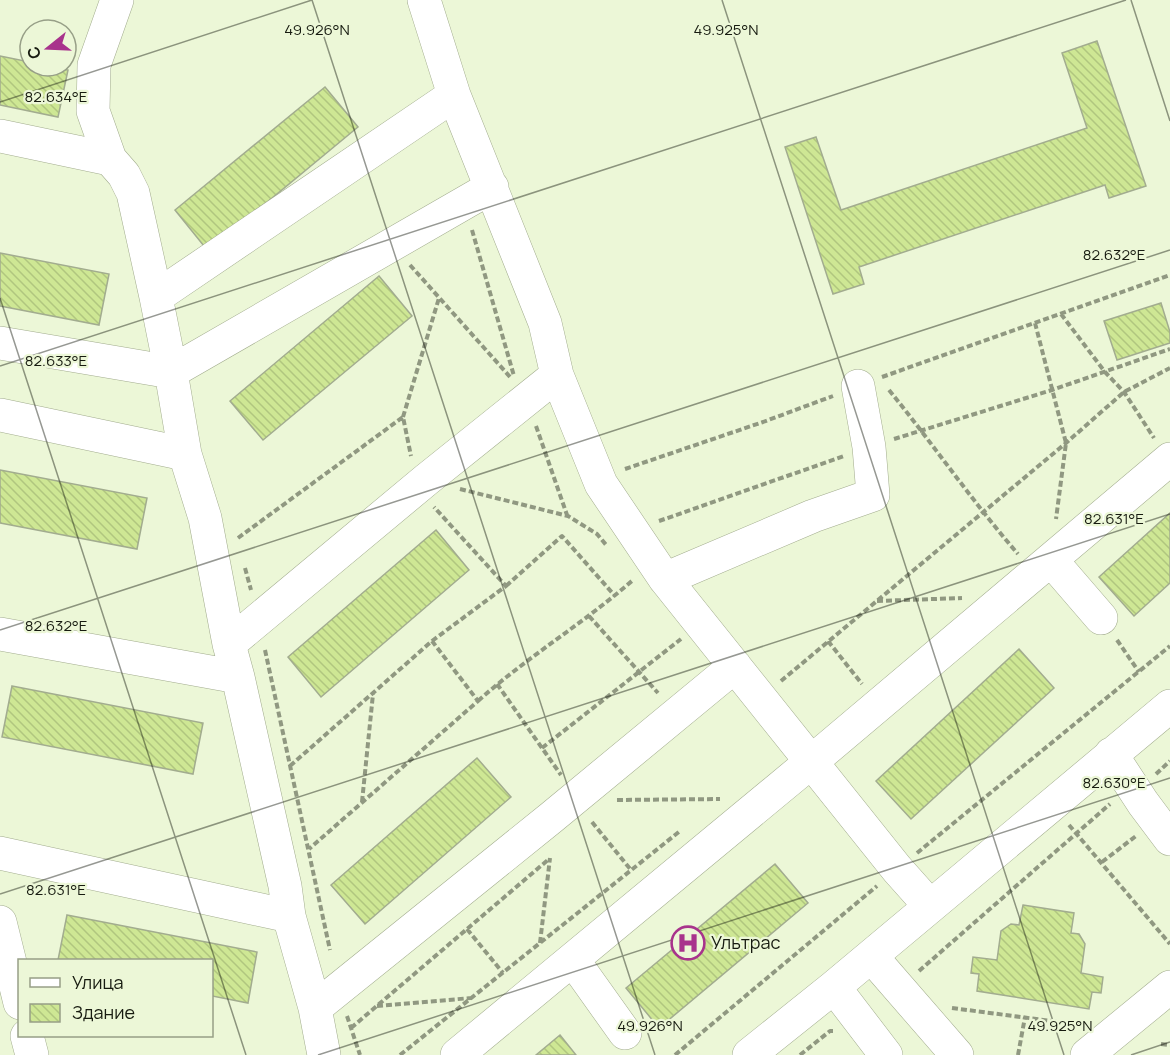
<svg xmlns="http://www.w3.org/2000/svg" width="1170" height="1055" viewBox="0 0 1170 1055" font-family="Manrope,sans-serif">
	<style>
		.building { fill: url(#building-back-hatch); stroke: #a2ac8f; stroke-width: 1.5 }
		.lines { fill: none; stroke-linecap: round; stroke-linejoin: round }
		.minor-casing { stroke: #a2ac8e; stroke-width: 34 }
		.path { stroke: #909881; stroke-width: 4; stroke-dasharray: 6 3; stroke-linecap: butt }
		.minor { stroke: #fff; stroke-width: 33 }
		.ticks { fill: none; stroke: #171b10; stroke-width: 1.5; stroke-opacity: 0.45 }
		.labels { text-anchor: middle; stroke-width: 4.5; stroke-linejoin: round; paint-order: stroke }
		.poi-label { font-size: 18px; fill: #171b10; stroke: #ecf7d7; text-anchor: start }
		.ticks-label { font-size: 15px; text-anchor: middle; fill: #171b10; stroke: #ecf7d7; stroke-width: 4.5; stroke-linejoin: round; paint-order: stroke }
	</style>
	<defs>
		<pattern id="building-back-hatch" width="6" height="6" patternUnits="userSpaceOnUse" patternTransform="scale(1.5)"><rect width="6" height="6" fill="#cee794"/><path d="M-1 5l2 2M0 0l6 6M5-1l2 2" fill="none" stroke="#b0c67f"/></pattern>
	</defs>
	<rect width="100%" height="100%" fill="#ecf7d7"/>
	<path class="building" d="M1097,41L1146,186L1109,198L1105,185L859,267L864,284L833,294L785,147L816,137L841,210L1087,128L1062,53Z
		M0,56L30,62V66H49L68,70L58,117L0,105Z
		M325,87L358,127L208,251L175,210Z
		M0,253L109,274L99,325L0,306Z
		M379,276L412,316L263,440L230,401Z
		M1161,303L1170,332V343L1117,360L1104,321Z
		M0,470L147,498L137,549L0,523Z
		M1170,513V583L1134,616L1099,577Z
		M436,530L469,570L321,697L288,657Z
		M1019,649L1054,688L911,819L876,781Z
		M12,686L203,723L193,774L2,737Z
		M477,758L511,797L365,924L331,885Z
		M775,864L808,903L659,1028L626,988Z
		M1023,905L1074,913L1071,933L1079,934L1085,944L1081,973L1103,977L1101,993L1092,992L1089,1009L977,991L979,974L971,973L973,957L997,960L1001,931L1011,924L1019,925Z
		M67,915L257,952L248,1003L212,996V960H58Z
		M560,1035L576,1055H536Z"/>
	<g class="lines">
		<defs>
			<path id="minor" d="M424,0L454,95
				M0,136L110,159L124,175L133,193L156,297
				M110,159L93,111L94,65L117,0
				M0,343L171,372L156,297L454,95L545,323L557,375L601,484L665,579L897,869L930,906
				M0,415L185,454
				M1051,560L1101,618
				M665,579L813,516L873,495L869,447L858,386
				M0,634L238,677
				M229,644L426,480L557,375
				M1111,754L1143,803L1170,839
				M0,853L289,916
				M0,922L20,1003
				M871,956L957,1055
				M573,960L625,1033
				M834,987L886,1055
				M315,1008L552,817L735,666
				M27,1036L32,1055
				M324,1055L315,1008L289,916L285,886L238,677L229,644L205,518L185,454L171,372L492,187
				M457,1055L811,762L1170,459
				M749,1055L834,987L1170,706
				M1087,1055L1170,987"/>
		</defs>
		<use href="#minor" class="minor-casing"/>
		<path class="path" d="M472,230L514,376
			M410,265L511,378
			M1061,314L1105,372L1124,392L1154,438
			M1035,323L1066,443L1056,519
			M882,377L1170,275
			M889,390C933,444 972,501 1018,554
			M403,417L439,298
			M536,426L567,515
			M894,439L1052,390L1170,349
			M625,469L763,422L833,396
			M460,489L568,516L597,534L607,546
			M659,521L844,456
			M238,538L403,417L411,456
			M245,568L251,590
			M506,586L562,536L615,596
			M877,601L962,598
			M589,616L658,693
			M1117,640L1139,672
			M432,641L506,586L434,507
			M828,641L862,684
			M265,650L330,950
			M781,681L1066,443L1124,392L1170,368
			M497,684L561,775
			M478,701C527,657 584,623 633,580
			M542,748L681,639
			M290,766L432,641L478,701L309,849
			M1156,774L1170,761
			M617,800L720,799
			M362,802L373,694
			M592,822L631,870
			M1069,825L1170,944
			M917,853L1170,646
			M1102,862L1136,836
			M467,929L503,973
			M540,943L550,858
			M919,971L1110,804
			M377,1006L471,998
			M952,1008L1082,1025
			M347,1016L360,1055
			M351,1028L549,859
			M1161,1044L1170,1045
			M400,1055L680,831
			M675,1055L877,886
			M800,1055L830,1031H833
			M1018,1055L1025,1017"/>
		<use href="#minor" class="minor"/>
	</g>
	<path class="ticks" d="M312,0L655,1055M722,0L1064,1055M1131,0L1170,121M0,102L312,0M0,298L246,1055M0,366L1126,0M0,630L1170,250M0,894L1170,514M318,1055L1170,778M1131,1055L1170,1042"/>
	<defs>
		<symbol id="hospital-ring" viewBox="-11 -11 22 22"><circle r="9.5" fill="#ecf7d7" stroke="#a8338c" stroke-width="1.5"/><path d="M-5-5h3v3.5h4V-5h3V5h-3V1.5h-4V5h-3Z" fill="#a8338c"/></symbol>
	</defs>
	<g fill-rule="evenodd">
		<use href="#hospital-ring" x="669" y="924" width="38" height="38"/>
	</g>
	<g class="labels">
		<g class="poi-label">
			<text x="711" y="949">Ультрас</text>
		</g>
	</g>
	<g class="ticks-label">
		<text x="317" y="35">49.926°N</text>
		<text x="726" y="35">49.925°N</text>
		<text x="56" y="102">82.634°E</text>
		<text x="1114" y="260">82.632°E</text>
		<text x="56" y="366">82.633°E</text>
		<text x="1114" y="524">82.631°E</text>
		<text x="56" y="631">82.632°E</text>
		<text x="1114" y="788">82.630°E</text>
		<text x="56" y="895">82.631°E</text>
		<text x="650" y="1031">49.926°N</text>
		<text x="1060" y="1031">49.925°N</text>
	</g>
	<rect x="18" y="959" width="195" height="78" fill="#ecf7d7" stroke="#979f87" stroke-width="1.5"/>
	<rect x="30" y="978" width="30" height="9" fill="#ffffff" stroke="#979f87" stroke-width="1.5"/>
	<text x="72" y="989" font-size="18" fill="#171b10">Улица</text>
	<rect x="30" y="1004" width="30" height="18" fill="url(#building-back-hatch)" stroke="#979f87" stroke-width="1.5"/>
	<text x="72" y="1019" font-size="18" fill="#171b10">Здание</text>
	<g transform="translate(48 48) rotate(252)"><circle r="28" fill="#ecf7d7" stroke="#979f87" stroke-width="1.5"/>
	<path d="M0-4.5L10 22L0 15L-10 22Z" fill="#a8338c"/>
	<text y="-9" font-size="16" font-weight="bold" text-anchor="middle" fill="#171b10">С</text>
	</g>
</svg>
